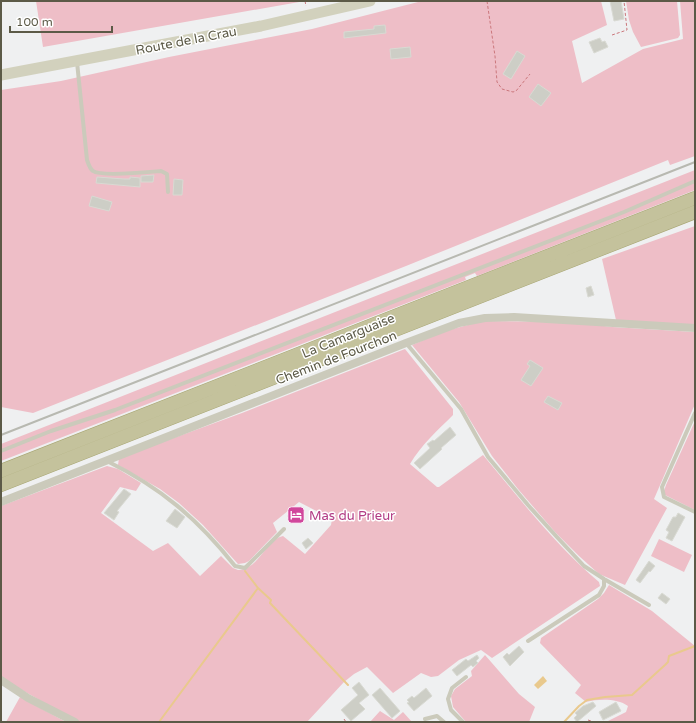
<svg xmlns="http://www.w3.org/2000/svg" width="696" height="723" viewBox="0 0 696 723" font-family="'Varela Round',sans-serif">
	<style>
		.green { fill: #eebec7 }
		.water { fill: #e9c98d }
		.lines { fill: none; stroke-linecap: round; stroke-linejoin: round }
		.stream { stroke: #e9c98d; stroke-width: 2 }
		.building { fill: #cdcec6; stroke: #d9dad3 }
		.trunk-casing { stroke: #a8a673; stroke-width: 14 }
		.path { stroke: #cb777c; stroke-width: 1; stroke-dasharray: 3 2; stroke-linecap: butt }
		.service { stroke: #cbcabb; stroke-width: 4 }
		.minor { stroke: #cbcabb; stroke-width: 8 }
		.secondary { stroke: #d2d1bd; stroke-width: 11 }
		.trunk { stroke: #c4c29c; stroke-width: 13 }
		.rail { stroke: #b8b9b1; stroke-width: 2 }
		.labels { text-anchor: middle; stroke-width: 3; stroke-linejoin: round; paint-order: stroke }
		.street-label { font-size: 13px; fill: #5c5a47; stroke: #fff }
		.hotel-label { font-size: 13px; fill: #b23c85; stroke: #fff; text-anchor: start }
	</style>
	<rect width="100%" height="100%" fill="#eff0f1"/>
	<path class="green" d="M36,1H305L43,47Z
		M422,1H601L607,25L572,41L582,83L643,49L683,39L680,1H695V156L670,165L668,160L406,266L33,413L1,407V90L61,81L169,57L312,29Z
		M626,1H677L680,35L678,38L641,47L633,32L629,20Z
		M695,170V190L477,276L475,273L465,277L466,280L1,461V444Z
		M695,226V325L616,320L602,259Z
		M483,321L573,322L612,327L695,332V404L654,499L667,508L625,585L599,574L579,556L555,532L518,489L492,456L459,402L412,345L445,331Z
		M405,349L453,409V415C438,430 421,445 410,464L437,487H439L483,455C520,499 555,545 599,582L600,586L492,658L481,650L459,660L438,676L431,677L421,673L393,693L367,667L354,674L344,682L307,722H78L1,678V506L107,466L118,469L141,483L136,491L120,487L101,513L153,551L168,543L200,576L221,556L233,568L238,570C260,569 265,540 283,536L305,554L331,525L332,519L299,502L273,523L277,532L249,561L245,563L238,564L203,525L179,503L160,489L118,465L119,458L242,413Z
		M695,421V510L663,494L666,485Z
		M659,539L692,555L684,572L651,556Z
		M609,585L652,611L695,646V722H606L626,712L628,706C617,698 598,699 586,702L575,693L581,685L540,643L541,638L598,599L604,593Z
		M485,655L519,694L535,707L529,722H466L453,707L451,696L455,689L472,676L471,671Z
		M20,697L66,722H6Z
		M380,711L394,720L403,712L412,722H370Z"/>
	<path class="water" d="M543,676L547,681L538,689L534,685Z"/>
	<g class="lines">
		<path class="stream" d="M245,571L258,588L271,600L270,603L348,685
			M159,722L258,588
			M564,722L579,706L587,700L605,697L632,695L665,665L668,662L669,656L695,646"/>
	</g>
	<path class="building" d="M610,1H621L624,19L614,21Z
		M385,25L386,33L344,38V32L374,29V26Z
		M600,38L602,42L605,41L608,47L594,53L589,42Z
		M410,47L411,57L391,59L390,49Z
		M517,51L525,56L511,79L503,74Z
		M538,84L551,93L541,106L529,97Z
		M154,175L153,182H141V176Z
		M97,177L124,179H130V177L140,178V187L96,183Z
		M174,179L183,180L182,195H173Z
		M92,196L112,202L109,211L89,206Z
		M591,286L594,295L588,297L586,288Z
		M530,360L543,368L531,386L521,380L530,366L527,364Z
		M548,396L562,403L558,410L544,402Z
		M450,427L456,435L441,448L442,449L420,469L414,463L430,448L427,444L433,440L434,441Z
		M124,489L131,494L117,511L119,512L114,520L104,513Z
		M298,508L302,513L292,521L287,516Z
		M175,509L185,517L177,528L166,521Z
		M678,513L685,517L672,541L666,538L669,532L666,530L673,517H676Z
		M308,538L313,543L306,549L302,543Z
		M649,561L655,566L650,572L649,571L640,583L636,580Z
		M662,593L670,599L666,604L658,598Z
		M519,646L524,652L510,666L503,657L507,653L509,655Z
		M477,655L479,658L476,661L478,663L473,667L471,665L457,676L452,670L466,659L468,661Z
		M359,682L369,695L359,703L365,709L351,721L341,710L358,695L352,688Z
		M380,688L400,711L392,718L372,695Z
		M426,688L432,696L414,711L407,703L409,702L407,700L412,696L414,698Z
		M593,702L596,706L577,722L574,718L577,715L575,713L583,706Z
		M616,702L621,711L603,720L599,712Z"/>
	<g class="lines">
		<defs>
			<path id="trunk" d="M1,471L695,198
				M1,485L695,212"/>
		</defs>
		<use href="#trunk" class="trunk-casing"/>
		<path class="path" d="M305,1L306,6
			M487,1L495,56L497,82L502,89L513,92L516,91L530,74
			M612,35L627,30L624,1
			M344,719L346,722
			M588,720L594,722"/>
		<path class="service" d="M77,62L87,160C88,163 90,169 93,171C101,177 149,172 161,171L167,174L168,192
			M406,343L461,409L488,457L528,505L556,536L584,566L604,579L649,605
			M695,413L662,487L664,497L695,512
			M1,451L51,431L115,410L624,212L695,181
			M107,461C161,488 197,518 235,566L245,568L284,529
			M528,641L599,595L604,586V579
			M425,719L437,716L444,722
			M463,722L451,710L448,699L452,688L466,677"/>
		<path class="minor" d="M1,502L406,343L459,323L485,318L514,317L695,328
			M1,680L28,698L75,722"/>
		<path class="secondary" d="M1,75L261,26L370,1"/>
		<use href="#trunk" class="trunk"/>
		<path class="rail" d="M1,435L695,162"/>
	</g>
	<defs>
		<symbol id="hotel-square" viewBox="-11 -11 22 22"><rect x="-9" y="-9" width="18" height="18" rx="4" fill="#d1479c" stroke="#fff"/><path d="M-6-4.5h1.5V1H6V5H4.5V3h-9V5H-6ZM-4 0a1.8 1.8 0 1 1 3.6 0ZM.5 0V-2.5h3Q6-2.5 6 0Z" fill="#fff"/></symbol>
	</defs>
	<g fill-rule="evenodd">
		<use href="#hotel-square" x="286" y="505" width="20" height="20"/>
	</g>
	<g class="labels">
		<g class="street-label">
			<text transform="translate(186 40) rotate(-11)" y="5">Route de la Crau</text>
			<text transform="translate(348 335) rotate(-22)" y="5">La Camarguaise</text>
			<text transform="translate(336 357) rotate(-21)" y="5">Chemin de Fourchon</text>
		</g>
		<g class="hotel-label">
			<text x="309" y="520">Mas du Prieur</text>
		</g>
	</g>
	<rect width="696" height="723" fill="none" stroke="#5c5a47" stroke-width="4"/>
	<path d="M10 26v6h102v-6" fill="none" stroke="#5c5a47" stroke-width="2"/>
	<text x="16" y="26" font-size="12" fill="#5c5a47" stroke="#ffffff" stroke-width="3" paint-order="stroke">100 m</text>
</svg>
